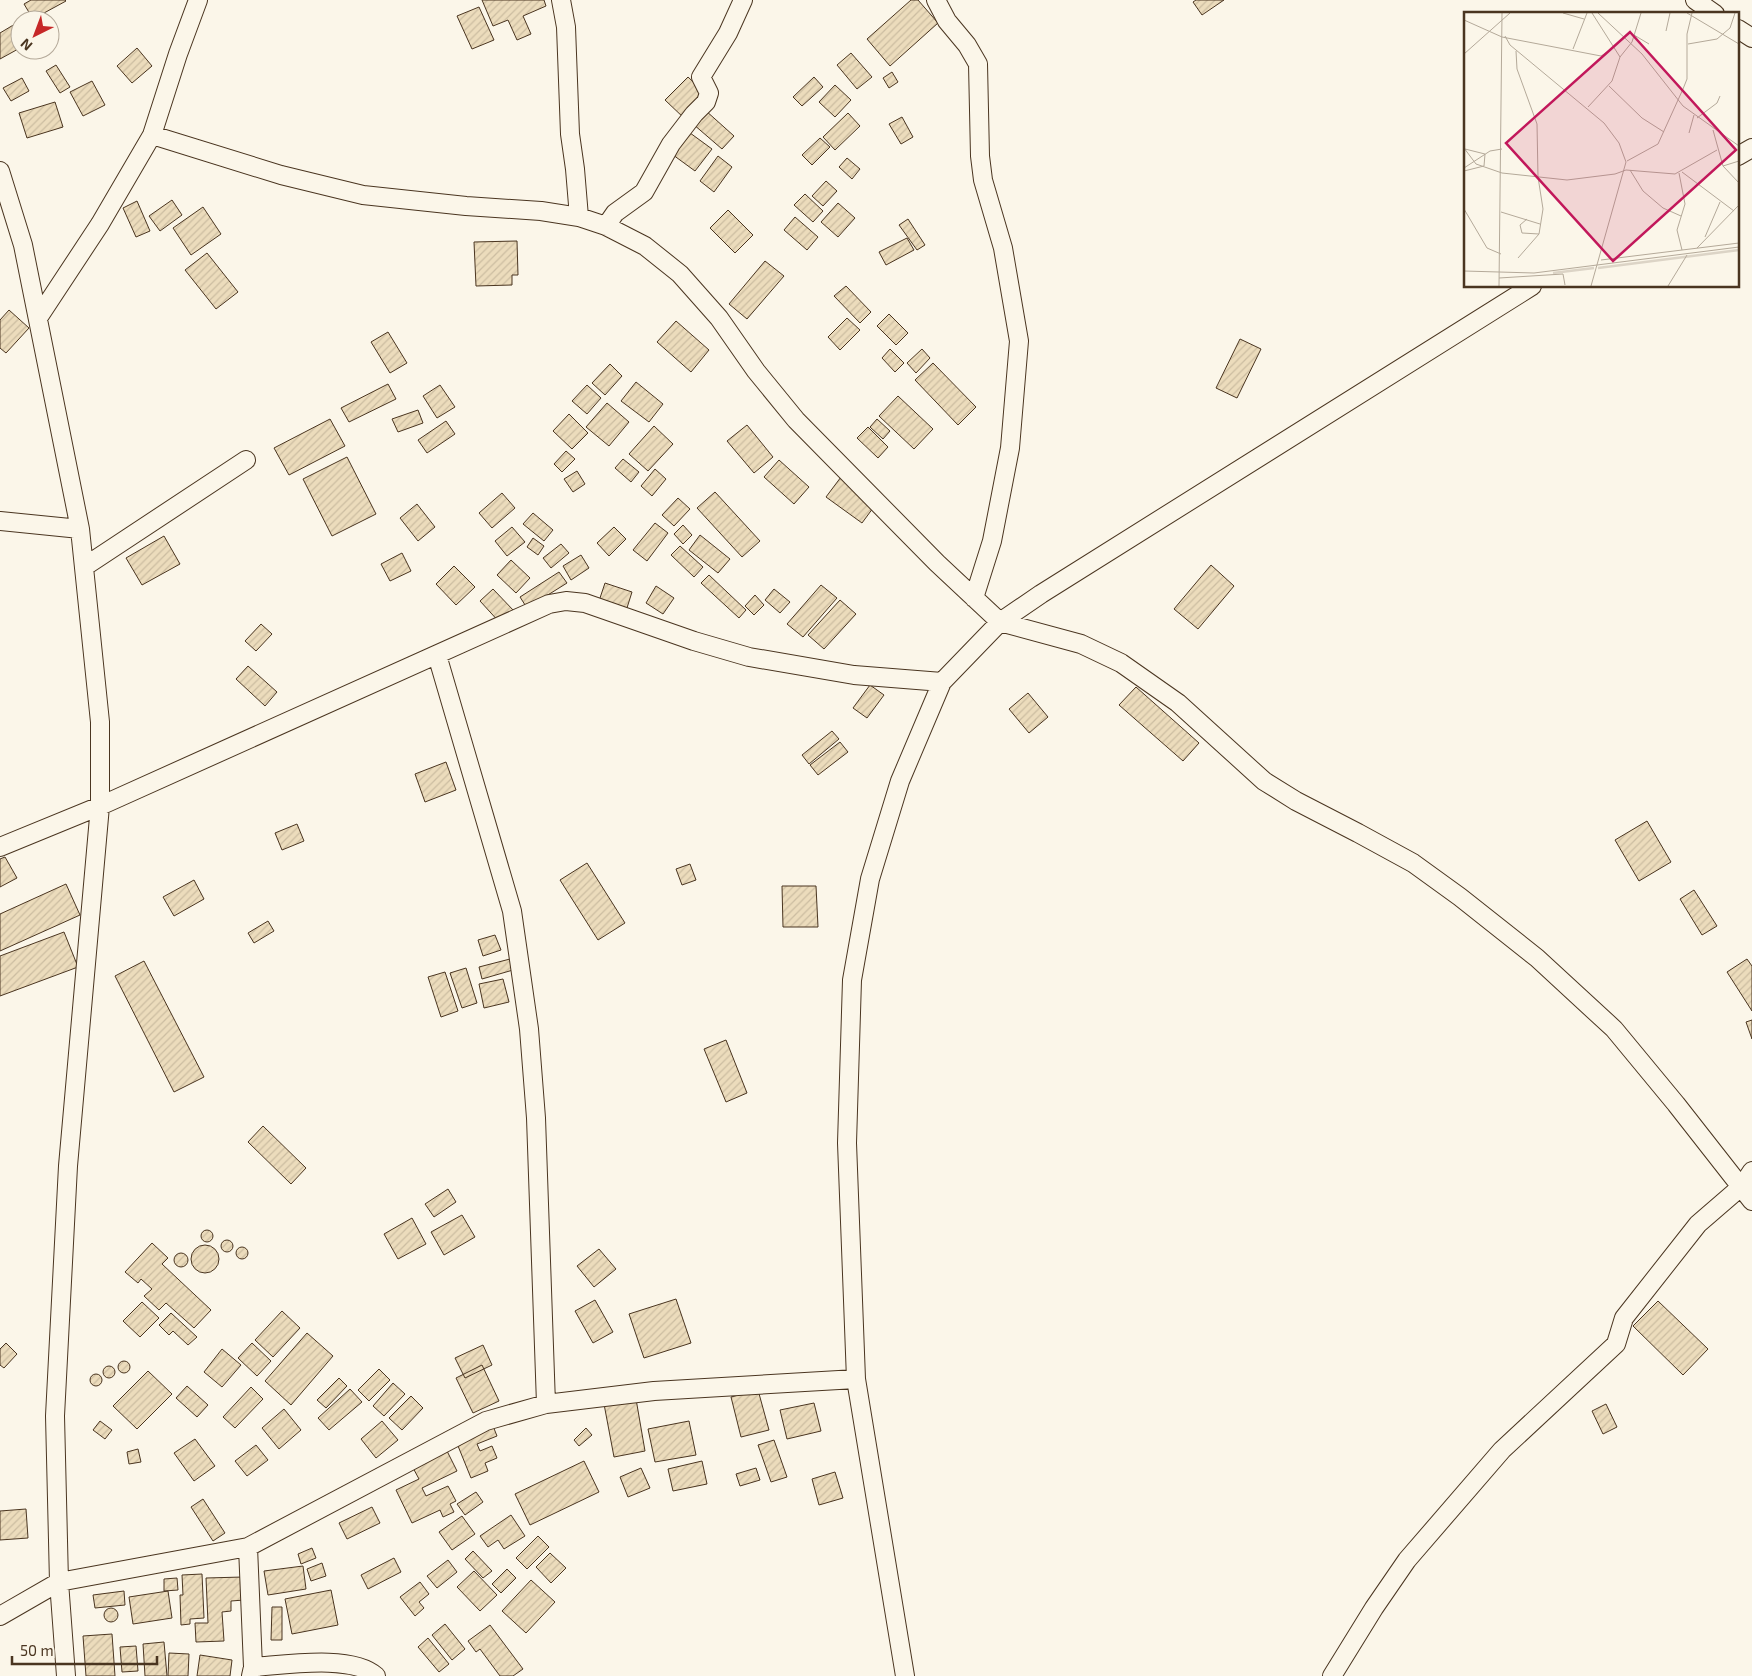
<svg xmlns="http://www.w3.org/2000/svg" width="1752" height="1676" viewBox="0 0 1752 1676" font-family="'Exo 2',sans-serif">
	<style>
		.building { fill: url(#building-hatch); stroke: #4a3520 }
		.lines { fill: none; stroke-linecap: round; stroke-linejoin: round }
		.minor-casing { stroke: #4a3520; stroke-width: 20 }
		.minor { stroke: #fbf6e9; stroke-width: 18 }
		.inset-river { fill: none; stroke: #dcd4c6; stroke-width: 2.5 }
		.inset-road { fill: none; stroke: #b4a999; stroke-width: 1 }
		.view { fill: #c2185b; fill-opacity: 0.15; stroke: #c2185b; stroke-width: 2.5 }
		.inset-edge { fill: none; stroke: #4a3520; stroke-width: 2.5 }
	</style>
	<defs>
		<pattern id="building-hatch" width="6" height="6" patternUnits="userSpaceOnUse" patternTransform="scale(1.25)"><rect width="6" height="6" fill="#ecdcbc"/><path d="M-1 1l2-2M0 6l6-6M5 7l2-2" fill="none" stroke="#ccbda1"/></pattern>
	</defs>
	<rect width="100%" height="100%" fill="#fbf6e9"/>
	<path class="building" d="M31,0H65L66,1L33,19L24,4Z
		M482,0H544L546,6L523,16L531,34L517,40L508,20L493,26Z
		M911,0H918L938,23L890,66L867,39Z
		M1196,0H1224L1202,15L1193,2Z
		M479,7L494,40L472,49L457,16Z
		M20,21V48L0,59V33Z
		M137,48L152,66L132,83L117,66Z
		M851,53L872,77L857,89L837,65Z
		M56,65L70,87L60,93L46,71Z
		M892,72L898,82L889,88L883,78Z
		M688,77L708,96L685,119L665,100Z
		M814,77L823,87L802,106L793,97Z
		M22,78L29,91L11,101L3,88Z
		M92,81L105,105L83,116L70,92Z
		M835,85L851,100L835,117L819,102Z
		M55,102L63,127L27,138L19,113Z
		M705,110L734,136L722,149L693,124Z
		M848,113L860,126L835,150L823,137Z
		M902,117L913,137L901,144L889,124Z
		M686,130L712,149L695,171L669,152Z
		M820,138L830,147L812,165L802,155Z
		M718,156L732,167L714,192L700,181Z
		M847,158L860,169L852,179L839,167Z
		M826,181L837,191L823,206L812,196Z
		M805,194L823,211L813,222L794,205Z
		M172,200L182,215L160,231L149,216Z
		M137,201L150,231L136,237L123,208Z
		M838,203L855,218L838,237L821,222Z
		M203,207L221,234L191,255L173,228Z
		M728,210L753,235L735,253L710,228Z
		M795,217L818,237L807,250L784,230Z
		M908,219L925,245L917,250L899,225Z
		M907,238L914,250L886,265L879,252Z
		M517,241L518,275H512V285L476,286L474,242Z
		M207,253L238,292L216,309L185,270Z
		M765,261L784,276L747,319L729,304Z
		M846,286L871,312L860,323L834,296Z
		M9,310L29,328L6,353L0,348V320Z
		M889,314L908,333L896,345L877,326Z
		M847,318L860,330L840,350L828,337Z
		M676,321L709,350L691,372L657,342Z
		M388,332L407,363L390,373L371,342Z
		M1240,339L1261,349L1237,398L1216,388Z
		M890,349L904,363L895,372L882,358Z
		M922,349L930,358L916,373L907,363Z
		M933,363L976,407L958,425L915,380Z
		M610,364L622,376L605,395L592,383Z
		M636,382L663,404L649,422L621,401Z
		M388,384L396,399L349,422L341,408Z
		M440,385L455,407L437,418L423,396Z
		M587,385L601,398L587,414L572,401Z
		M898,396L933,429L914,449L879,416Z
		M607,403L629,422L609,446L586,427Z
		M418,410L423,423L398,432L392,419Z
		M569,414L588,433L572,449L553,431Z
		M330,419L345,446L289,475L274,448Z
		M877,419L890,431L883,439L870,427Z
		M446,421L455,434L427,453L418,440Z
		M747,425L773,457L754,473L727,441Z
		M654,426L673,444L648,471L629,454Z
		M868,427L888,447L878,458L857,438Z
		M566,451L575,459L562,472L554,464Z
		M347,457L376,514L332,536L303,479Z
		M623,459L639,472L631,482L615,468Z
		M779,460L809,487L794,504L764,477Z
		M655,469L666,479L652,496L641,486Z
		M577,471L585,484L573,492L564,479Z
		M841,477L876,504L862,523L826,497Z
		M715,492L760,541L742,557L697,508Z
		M502,493L515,508L492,528L479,513Z
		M678,498L690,509L674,526L662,515Z
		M417,504L435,527L418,541L400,518Z
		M533,513L553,530L544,541L523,524Z
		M655,523L668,533L647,561L633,550Z
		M683,525L692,535L683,544L674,534Z
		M512,527L525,542L507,556L495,541Z
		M614,527L626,539L609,556L597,543Z
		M700,535L730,559L718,573L689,550Z
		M164,536L180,564L142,585L126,558Z
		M533,538L544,546L538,555L527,547Z
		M561,544L569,553L551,568L543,558Z
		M680,546L703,567L694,577L671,555Z
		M402,553L411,571L390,581L381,564Z
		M581,555L589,568L571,580L563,566Z
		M511,560L530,578L516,593L497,575Z
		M1211,565L1234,586L1198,629L1174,609Z
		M454,566L475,587L456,605L436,584Z
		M559,572L567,583L527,608L520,597Z
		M709,575L746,610L739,618L701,583Z
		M605,583L632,592L626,611L599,601Z
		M821,585L837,598L803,637L787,624Z
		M656,586L674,598L663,614L646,603Z
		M493,589L514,611L501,624L480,601Z
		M774,589L790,602L780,613L765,600Z
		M755,595L764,605L754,615L745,606Z
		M840,600L856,614L824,649L808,635Z
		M261,624L272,634L256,651L245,641Z
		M248,666L277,692L265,706L236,679Z
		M870,685L884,695L867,718L853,708Z
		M1136,687L1199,743L1183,761L1119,705Z
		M1028,693L1048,717L1029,733L1009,709Z
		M832,731L839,739L809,764L802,755Z
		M840,742L848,752L818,775L810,765Z
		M446,762L456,790L425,802L415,774Z
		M1647,821L1671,862L1639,881L1615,840Z
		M297,824L304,841L282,850L275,833Z
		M5,857L17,878L0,887V859Z
		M587,863L625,923L598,940L560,880Z
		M690,864L696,880L682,885L676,869Z
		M194,880L204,899L174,916L163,897Z
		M66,884L80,915L0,951V914Z
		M782,886H816L818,927H783Z
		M1694,890L1717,926L1702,935L1680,899Z
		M268,921L274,931L254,943L248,933Z
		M64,932L78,967L0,996V956Z
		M495,935L501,950L483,956L478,940Z
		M510,959L513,970L482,979L479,967Z
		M1747,959L1752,966V1011L1727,972Z
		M144,961L204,1077L174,1092L115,976Z
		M466,968L477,1003L462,1008L450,973Z
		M445,972L458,1011L441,1017L428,977Z
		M503,979L509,1002L484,1008L479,984Z
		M1752,1020V1039L1746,1022Z
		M726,1040L747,1093L726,1102L704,1049Z
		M263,1126L306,1168L291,1184L248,1142Z
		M448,1189L456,1202L434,1217L425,1204Z
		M462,1215L475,1237L444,1255L431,1232Z
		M412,1218L426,1244L398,1259L384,1234Z
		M201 1236a6 6 0 1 1 12 0a6 6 0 1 1-12 0Z
		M221 1246a6 6 0 1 1 12 0a6 6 0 1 1-12 0Z
		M152,1243L168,1258L162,1264L211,1310L194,1328L166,1303L159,1310L144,1296L152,1289L141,1279L138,1283L125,1272Z
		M191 1259a14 14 0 1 1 28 0a14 14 0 1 1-28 0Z
		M236 1253a6 6 0 1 1 12 0a6 6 0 1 1-12 0Z
		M599,1249L616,1269L594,1287L577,1266Z
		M174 1260a7 7 0 1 1 14 0a7 7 0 1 1-14 0Z
		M676,1299L691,1343L644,1358L629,1314Z
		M595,1300L613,1332L593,1343L575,1311Z
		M1658,1301L1708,1349L1683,1375L1633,1326Z
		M142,1302L159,1318L140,1337L123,1321Z
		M282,1311L300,1328L273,1357L255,1340Z
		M171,1313L197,1337L188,1345L173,1331L169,1335L159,1325Z
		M307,1333L333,1356L291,1405L265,1381Z
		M6,1343L17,1354L4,1368L0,1365V1349Z
		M252,1343L271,1361L257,1376L238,1358Z
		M483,1345L492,1365L465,1378L455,1358Z
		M222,1349L241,1365L222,1387L204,1372Z
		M118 1367a6 6 0 1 1 12 0a6 6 0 1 1-12 0Z
		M482,1365L499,1401L473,1413L456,1378Z
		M103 1372a6 6 0 1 1 12 0a6 6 0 1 1-12 0Z
		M379,1369L390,1380L369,1401L358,1390Z
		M148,1371L172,1394L137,1429L113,1406Z
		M90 1380a6 6 0 1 1 12 0a6 6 0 1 1-12 0Z
		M339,1378L347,1386L326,1408L317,1400Z
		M393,1383L405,1394L384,1416L373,1406Z
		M187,1386L208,1405L197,1417L176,1398Z
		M251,1387L263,1399L235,1428L223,1417Z
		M350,1389L362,1402L329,1430L318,1418Z
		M758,1390L769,1430L741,1437L731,1397Z
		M411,1396L423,1408L402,1430L389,1418Z
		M636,1399L645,1451L614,1457L604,1404Z
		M814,1403L821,1431L787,1439L780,1410Z
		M1606,1404L1617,1427L1603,1434L1592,1411Z
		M284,1409L301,1430L279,1449L262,1428Z
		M100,1421L112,1430L105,1439L93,1430Z
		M382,1421L398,1440L376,1458L361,1439Z
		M689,1421L696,1455L655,1462L648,1429Z
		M493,1426L497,1436L477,1444L480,1451L492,1446L497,1458L485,1463L488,1471L471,1478L456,1441Z
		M586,1428L592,1435L579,1446L574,1440Z
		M195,1439L215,1466L194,1481L174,1453Z
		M774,1440L787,1477L771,1482L758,1445Z
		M256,1445L268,1460L247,1476L235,1461Z
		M138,1449L141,1462L129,1464L127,1452Z
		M446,1449L457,1471L422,1488L426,1496L448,1486L456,1501L450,1504L454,1512L443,1517L440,1510L412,1523L396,1490L419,1479L412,1466Z
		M584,1461L599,1492L530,1525L515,1494Z
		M702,1461L707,1484L673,1491L668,1469Z
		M641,1468L650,1488L628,1497L620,1477Z
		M756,1468L760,1480L740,1486L736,1474Z
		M835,1472L843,1498L819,1505L812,1479Z
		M476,1492L483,1502L465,1515L457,1504Z
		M203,1499L225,1533L213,1541L191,1507Z
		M372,1507L380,1523L347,1539L339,1523Z
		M26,1509L28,1538L0,1540V1511Z
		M511,1515L525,1536L504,1549L498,1540L488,1547L480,1536Z
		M462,1516L475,1534L452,1550L439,1532Z
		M538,1536L549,1547L527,1569L516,1558Z
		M312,1548L316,1558L301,1564L298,1554Z
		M473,1551L492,1571L483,1578L465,1559Z
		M550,1553L566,1568L551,1583L536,1567Z
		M394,1558L401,1572L368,1589L361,1575Z
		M448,1560L457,1572L437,1588L427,1576Z
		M322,1563L326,1576L311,1581L307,1569Z
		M303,1566L306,1589L268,1595L264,1571Z
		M507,1569L516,1578L501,1593L492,1584Z
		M474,1571L497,1595L480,1611L457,1587Z
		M202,1574L204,1618L190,1619V1624L181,1625L180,1595H183L182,1575Z
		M243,1577L244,1600L231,1601V1611L222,1612L224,1641L196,1642L195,1623H208L206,1578Z
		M177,1578L178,1590L164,1591V1579Z
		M531,1580L555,1602L526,1633L502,1611Z
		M420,1582L429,1594L419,1602L424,1608L415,1616L400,1597Z
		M331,1590L338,1625L292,1634L285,1599Z
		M124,1591L125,1605L95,1608L93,1595Z
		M168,1591L172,1618L133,1624L129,1597Z
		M272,1607H282V1640H271Z
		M104 1615a7 7 0 1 1 14 0a7 7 0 1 1-14 0Z
		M445,1624L465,1649L452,1660L432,1635Z
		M490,1625L523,1669L513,1676H500L480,1649L476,1652L468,1641Z
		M112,1634L115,1676H86L83,1636Z
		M428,1638L449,1664L439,1672L418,1647Z
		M164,1642L167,1676H145L143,1644Z
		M136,1646L138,1671L122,1672L120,1647Z
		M169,1653L189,1654L188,1676H168Z
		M200,1655L232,1660L230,1676H197Z"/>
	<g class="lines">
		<defs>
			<path id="minor" d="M561,0L566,27L570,134L575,169L579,217
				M936,0L947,21L967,45L978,64L980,156L983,180L1003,248L1019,341L1010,448L992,541L974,598
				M1695,0L1715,14
				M1738,29L1752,38
				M152,135L281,175L363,195L466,206L541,211L579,217L606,226L645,246L680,274L719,318L756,371L796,420L937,563L1000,622L1081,644L1121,663L1178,703L1264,781L1296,801L1358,833L1413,863L1460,897L1537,958L1614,1029L1676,1104L1752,1201
				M1738,156L1752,148
				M0,171L23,245L80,529L100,722V806L68,1166L55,1416L59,1582L66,1676
				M606,226L615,213L644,192L671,144L694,114L706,102L709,93L701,77L728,33L743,0
				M38,318L100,224L152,135L178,54L198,0
				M0,521L80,529
				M84,567L246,460
				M437,655L512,911L529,1029L536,1118L546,1404
				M0,847L100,806L549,604L566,601L585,603L694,641L749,657L854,675L942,682
				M248,1547L253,1667L251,1676
				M0,1616L59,1582L248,1547L486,1421L546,1404L654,1391L856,1379
				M253,1667C284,1665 352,1654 376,1676
				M905,1676L856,1379L847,1143L852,980L870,879L900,781L942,682L1000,622L1041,594L1532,286
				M1332,1676L1374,1608L1407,1560L1502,1450L1616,1344L1624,1318L1698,1224L1742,1186L1752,1171"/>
		</defs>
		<use href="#minor" class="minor-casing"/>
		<use href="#minor" class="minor"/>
	</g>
	<g transform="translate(1464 12)">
		<rect width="275" height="275" fill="#fbf6e9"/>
		<path class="inset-river" d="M134,256L275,238M89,261L130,256"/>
		<path class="inset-road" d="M99,1L120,7M128,1L156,45M134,1L178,42L219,94L275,134M223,1L275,32M0,8L38,25L137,44L148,37M202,19L206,1M170,23L185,32M41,24L46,33L140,111L155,131L162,150L127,274M224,32L253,27L266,16L271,1M109,37L123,1M52,39L53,57L73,112L74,165L79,197L75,222L54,246M0,42L46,1M145,74L178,106L200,120M124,95L148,69L156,45L168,30L177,1M233,106L253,91L256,84M249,118L259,154L275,171M225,121L230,103M0,136L12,152L38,161L103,168L151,162L162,158L211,162L253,138M163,149L194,132L219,77L223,67V22L228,1M259,154L275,149M0,156L26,139L38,137M166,158L179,179L199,196L217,204M0,159L20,154L21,142L1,137M218,160L270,199M215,161L221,192L213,218L218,238M0,197L23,236L37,242M37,200L76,212M63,207L56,213L58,221L75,222M241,225L256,190M233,236L275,193M137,248L275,231M0,259L70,261L275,235M35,266L99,262L101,273M35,274L38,1M204,274L223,243"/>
		<path class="view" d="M166,20L272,138L149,249L42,131Z"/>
		<rect width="275" height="275" class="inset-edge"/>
	</g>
	<g transform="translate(35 35) rotate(222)"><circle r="24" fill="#fbf6e9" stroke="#b4a999"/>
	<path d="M0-4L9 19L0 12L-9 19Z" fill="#c62828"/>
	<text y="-8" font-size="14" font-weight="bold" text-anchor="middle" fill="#4a3520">N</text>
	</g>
	<path d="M12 1656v8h145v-8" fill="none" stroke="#4a3520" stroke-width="2.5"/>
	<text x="20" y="1656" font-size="15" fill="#4a3520" stroke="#fbf6e9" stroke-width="4" paint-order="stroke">50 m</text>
</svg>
